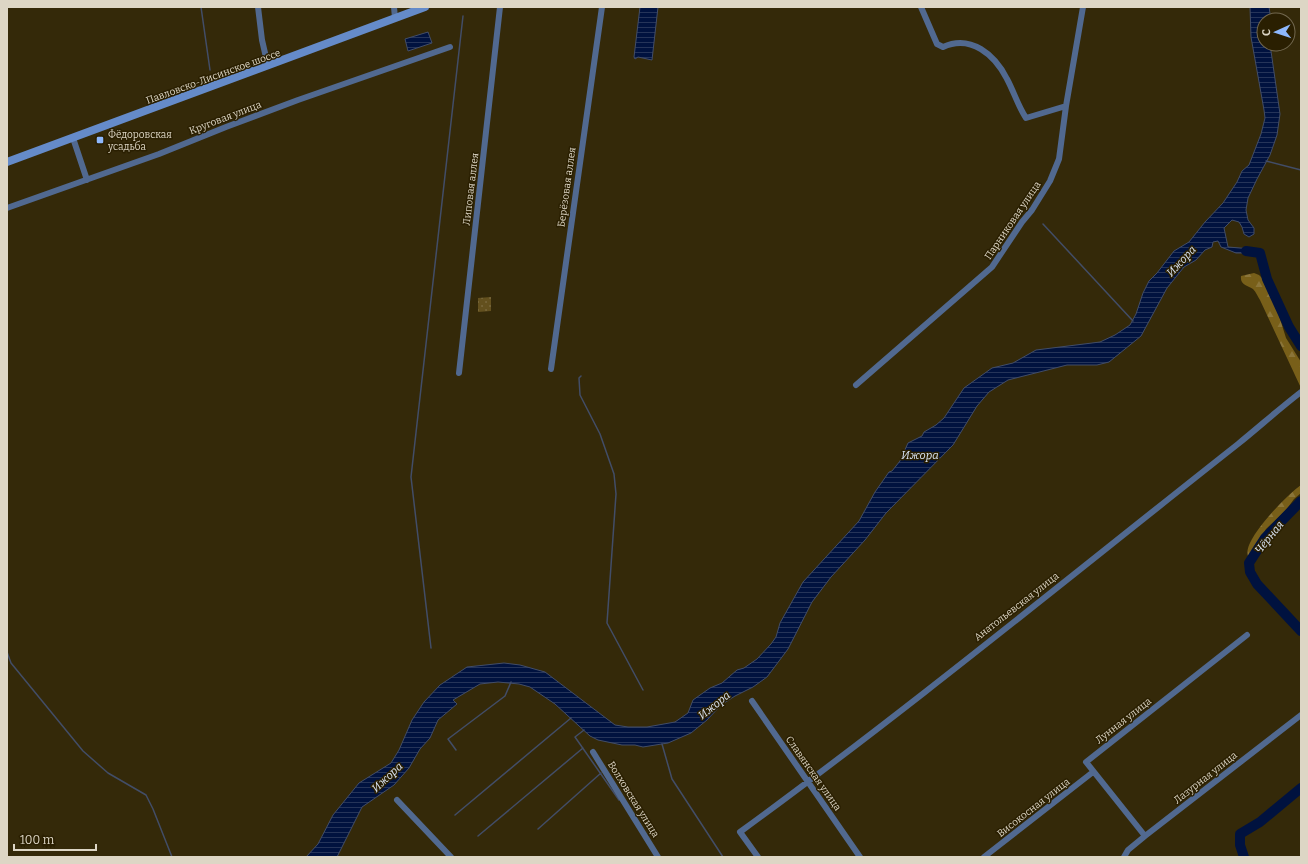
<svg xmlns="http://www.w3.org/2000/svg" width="1308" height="864" viewBox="0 0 1308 864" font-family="Bitter,serif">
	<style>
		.forest { fill: url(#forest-firs) }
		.park { fill: url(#park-dots) }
		.water { fill: url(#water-rules); stroke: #424d67 }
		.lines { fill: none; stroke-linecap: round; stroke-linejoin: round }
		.stream { stroke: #424d67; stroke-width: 1.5 }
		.river { stroke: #00123f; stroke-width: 10 }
		.minor { stroke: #516990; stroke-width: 6 }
		.secondary { stroke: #658bc9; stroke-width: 8 }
		.poi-dot { fill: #8eb8fd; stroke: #2a1f01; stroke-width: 1.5 }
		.labels { text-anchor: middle; stroke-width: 3; stroke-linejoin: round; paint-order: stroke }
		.street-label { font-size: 10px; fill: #ddd6c5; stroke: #2a1f01 }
		.poi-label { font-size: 10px; fill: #ddd6c5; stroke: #2a1f01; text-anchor: start }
		.water-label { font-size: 11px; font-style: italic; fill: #dbe5f5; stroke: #2a1f01 }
	</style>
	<defs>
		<pattern id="forest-firs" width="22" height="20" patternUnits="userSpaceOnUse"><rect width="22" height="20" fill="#785f19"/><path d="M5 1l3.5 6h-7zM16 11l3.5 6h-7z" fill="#8b7539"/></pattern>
		<pattern id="park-dots" width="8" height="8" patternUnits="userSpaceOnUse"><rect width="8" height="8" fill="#63501e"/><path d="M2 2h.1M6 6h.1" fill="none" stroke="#79683d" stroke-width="1.8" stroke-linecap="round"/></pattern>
		<pattern id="water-rules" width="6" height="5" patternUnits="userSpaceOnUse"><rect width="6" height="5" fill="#00123f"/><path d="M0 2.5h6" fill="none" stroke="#253459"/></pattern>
	</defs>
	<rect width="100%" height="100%" fill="#342909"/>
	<path class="forest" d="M1254,273L1259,275L1262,278L1276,306L1286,338L1301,362V388L1260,300C1258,297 1256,292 1253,289C1247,285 1240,285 1241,276Z
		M1301,485V493L1294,499L1286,510L1266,529L1251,553L1248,556C1242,540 1288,494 1301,485Z"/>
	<path class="park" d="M491,297V311L478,312V298Z"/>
	<path class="water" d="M640,7H658L652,60L638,57L635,59L634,57Z
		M1250,7H1269L1271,20H1264V44H1270L1280,114L1277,135L1270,155L1257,179L1248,198L1246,210L1248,220L1254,228V234L1249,237L1244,234L1242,227L1239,222L1232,220L1224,228L1228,247L1252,249L1260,253H1236L1221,247L1218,241L1213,242L1212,247L1205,250L1196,260L1184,267L1167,288L1141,336L1109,362L1097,365H1067L1008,380L989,392L977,406L953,445L886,513L865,540L831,577L812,602L788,649L767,677L753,687L735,696L721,705L707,720L691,733L668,743L643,747L635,745H622L598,740L590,736L555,704L530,687L519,684L498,682L480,684L453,700L457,704L438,720L430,738L420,749L409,768L394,785L362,807L337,857H306L318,844L333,815L359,783L391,763L399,750L412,720L424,702L440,685L467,667L504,663L520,665L545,672L615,725L628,727H647L675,722L688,713L693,700L710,688L722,683L737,670L744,668L757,659L771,644L776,637L780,623L803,582L859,521L875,492L889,472L892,471L900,461L908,443L922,436L924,432L936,425L944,418L964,388L992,368L1013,363L1036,350L1100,342L1115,335L1130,325L1136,314L1143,293L1149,281L1157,273L1174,251L1189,242L1205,222L1223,203L1237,182L1242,171L1249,165L1261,134L1265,118L1264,110L1251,37Z
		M428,32L432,43L408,51L405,39Z"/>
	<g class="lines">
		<path class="stream" d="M201,7L210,70
			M1266,161L1301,170
			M1043,224L1133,321
			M581,376L579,378L580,395L600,434L614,474L616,494L607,623L643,690
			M431,648L411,477L463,16
			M7,652L11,663L83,751L108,773L146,795L153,809L172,857
			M584,730L575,737L619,800
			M662,744L672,779L723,857
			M456,750L448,739L505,696L511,682
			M455,815L571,718
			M538,829L601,773
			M478,836L583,748"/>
		<path class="river" d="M1246,251L1260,253L1267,279L1289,327L1301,346
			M1301,501L1265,538L1249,563L1250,572L1257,584L1301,631
			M1244,857L1240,845V834L1260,822L1301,788"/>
		<path class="minor" d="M258,7L262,40L268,66
			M394,7L395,18
			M921,7L937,44L943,47C971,34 995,55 1007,79C1014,92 1018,106 1026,118L1066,106
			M73,138L87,180
			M7,208L159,154L226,127L298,100L450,47
			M551,369L602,7
			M459,373L500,7
			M856,385L992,267L1022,222L1032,210L1050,181L1059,159L1066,106L1083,7
			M752,701L860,857
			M593,752L658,857
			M397,800L451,857
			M1145,836L1086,762L1247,635
			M758,857L740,832C910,708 1073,574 1238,444C1259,427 1279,409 1301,392
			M984,857L1093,772
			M1124,857L1128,850L1145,836L1301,715"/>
		<path class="secondary" d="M7,162L425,7"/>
	</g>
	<rect class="poi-dot" x="96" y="136" width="8" height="8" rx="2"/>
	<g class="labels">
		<g class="street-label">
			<text transform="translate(213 76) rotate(-20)" y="4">Павловско-Лисинское шоссе</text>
			<text transform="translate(225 117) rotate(-21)" y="4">Круговая улица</text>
			<text transform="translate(566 187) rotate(-82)" y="4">Берёзовая аллея</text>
			<text transform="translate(470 189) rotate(-83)" y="4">Липовая аллея</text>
			<text transform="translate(1012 220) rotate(-56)" y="4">Парниковая улица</text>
			<text transform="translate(1016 606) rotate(-38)" y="4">Анатольевская улица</text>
			<text transform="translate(1123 720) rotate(-38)" y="4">Лунная улица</text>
			<text transform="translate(814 773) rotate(55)" y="4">Славянская улица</text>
			<text transform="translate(1205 777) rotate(-38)" y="4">Лазурная улица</text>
			<text transform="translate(634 799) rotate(58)" y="4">Волховская улица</text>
			<text transform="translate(1033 807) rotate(-38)" y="4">Високосная улица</text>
		</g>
		<g class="poi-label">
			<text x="108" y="138">Фёдоровская<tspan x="108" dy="12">усадьба</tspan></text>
		</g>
		<g class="water-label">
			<text transform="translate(1181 261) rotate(-47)" y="4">Ижора</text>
			<text x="920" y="459">Ижора</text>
			<text transform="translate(1269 537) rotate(-51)" y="4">Чёрная</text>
			<text transform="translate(714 705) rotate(-39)" y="4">Ижора</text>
			<text transform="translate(387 777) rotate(-43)" y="4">Ижора</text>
		</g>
	</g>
	<rect width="1308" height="864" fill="none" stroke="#ddd6c5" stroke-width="16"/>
	<g transform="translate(1276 32) rotate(267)"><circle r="19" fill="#2a1f01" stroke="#72684f"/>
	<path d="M0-3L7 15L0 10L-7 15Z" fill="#8eb8fd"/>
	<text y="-6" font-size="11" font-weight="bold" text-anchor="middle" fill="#ddd6c5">С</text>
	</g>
	<path d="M14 844v6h82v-6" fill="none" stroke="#ddd6c5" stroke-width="2"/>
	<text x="20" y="844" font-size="12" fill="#ddd6c5" stroke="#2a1f01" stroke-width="3" paint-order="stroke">100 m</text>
</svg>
